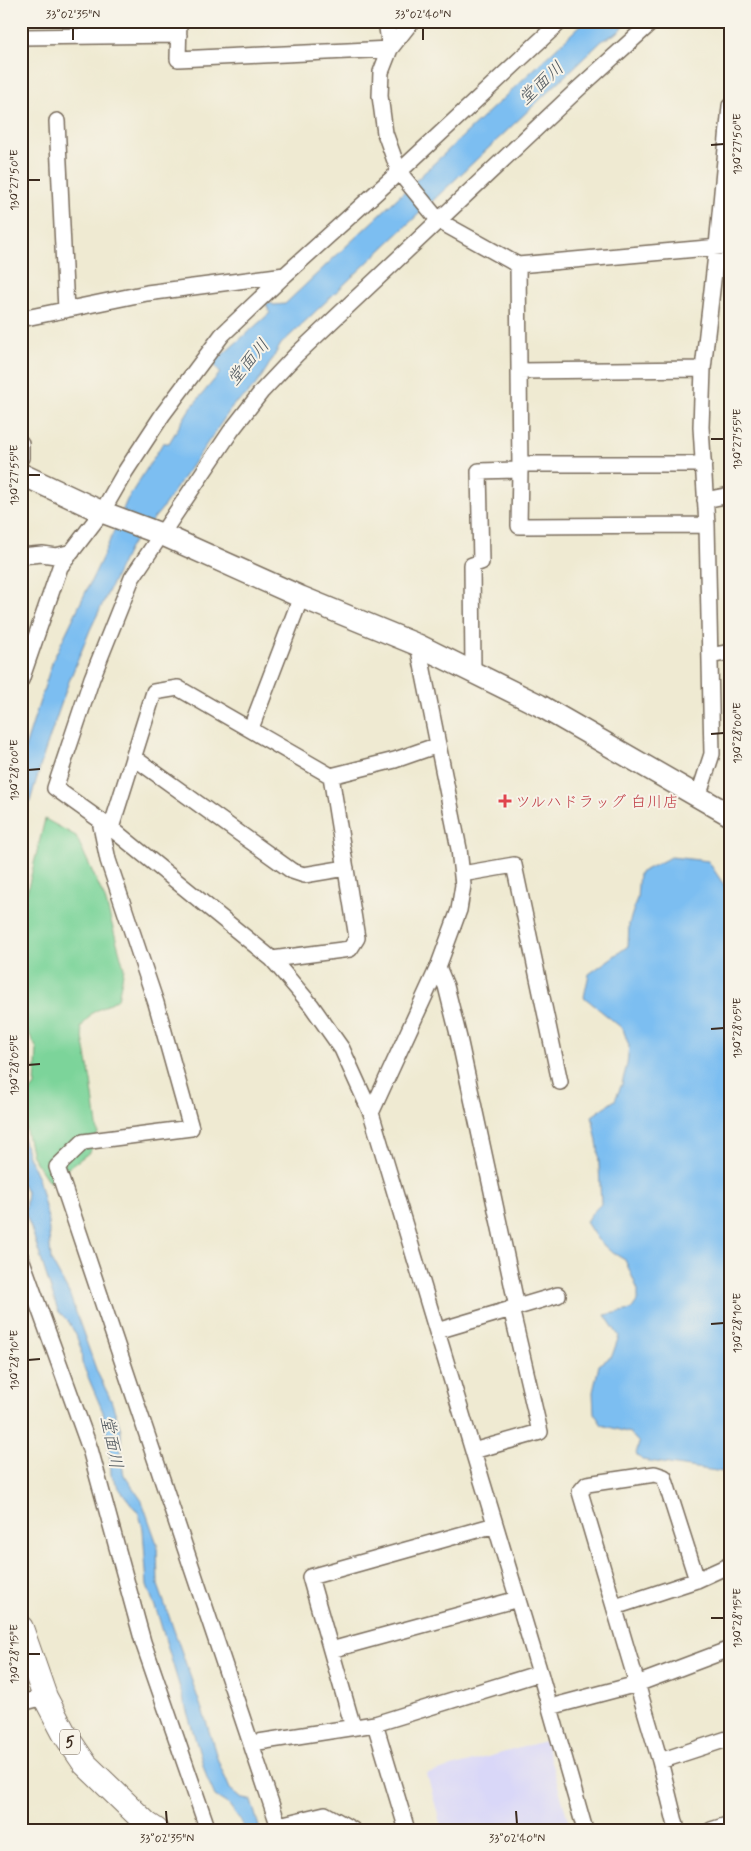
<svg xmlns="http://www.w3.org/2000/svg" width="751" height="1851" viewBox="0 0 751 1851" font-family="Mynerve,'Klee One',sans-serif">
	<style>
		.built { fill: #d9d7f8 }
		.green { fill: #7cd49a; stroke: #5c7f5c }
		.water { fill: #7cbef1; stroke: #5c7488 }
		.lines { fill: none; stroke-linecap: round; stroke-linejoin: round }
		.street-casing { stroke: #7a6d5d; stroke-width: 18 }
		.secondary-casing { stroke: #7a6d5d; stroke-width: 24 }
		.primary-casing { stroke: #7a6d5d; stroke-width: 26 }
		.street { stroke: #fff; stroke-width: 15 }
		.secondary { stroke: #fff; stroke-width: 21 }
		.primary { stroke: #fff; stroke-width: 24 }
		.ticks { fill: none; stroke: #3b2a1e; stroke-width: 2 }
		.health-dot { fill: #e0444e; stroke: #f7f3e8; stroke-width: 2 }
		.labels { text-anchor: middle; stroke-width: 4; stroke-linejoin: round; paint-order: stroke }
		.shield { fill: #f7f3e8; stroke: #73665b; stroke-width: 1 }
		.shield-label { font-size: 15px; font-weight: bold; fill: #3b2a1e }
		.health-label { font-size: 16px; fill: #be3a42; stroke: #f7f3e8; text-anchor: start }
		.water-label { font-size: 18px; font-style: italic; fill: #4e565d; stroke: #f7f3e8 }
		.neatline { fill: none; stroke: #3b2a1e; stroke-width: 2 }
		.ticks-label { font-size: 12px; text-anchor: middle; fill: #3b2a1e }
	</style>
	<rect width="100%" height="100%" fill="#f7f3e8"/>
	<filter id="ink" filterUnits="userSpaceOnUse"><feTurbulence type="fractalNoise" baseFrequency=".02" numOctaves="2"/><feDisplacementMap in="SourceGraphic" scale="10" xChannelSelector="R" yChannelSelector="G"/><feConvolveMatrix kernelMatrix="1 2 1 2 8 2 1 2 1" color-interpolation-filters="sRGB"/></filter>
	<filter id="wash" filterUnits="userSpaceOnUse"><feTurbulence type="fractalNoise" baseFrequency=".0096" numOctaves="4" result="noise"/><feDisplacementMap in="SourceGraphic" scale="20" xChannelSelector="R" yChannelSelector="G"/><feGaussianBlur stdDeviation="1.12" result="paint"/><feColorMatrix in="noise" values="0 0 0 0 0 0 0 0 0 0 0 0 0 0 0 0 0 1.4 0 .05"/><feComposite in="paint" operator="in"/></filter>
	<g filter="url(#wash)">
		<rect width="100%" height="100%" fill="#efead2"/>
		<path class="built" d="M545,1741L571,1830H442L427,1774Z"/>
		<path class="green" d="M45,819L76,836L105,899L124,968L118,999L92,1013L81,1027L91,1081L98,1133L90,1152L49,1182L32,1156L21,1109L25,1099L35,1086L37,1049L25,1026L21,1008L23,908Z"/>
		<path class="water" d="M585,21H630L617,33L603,40L281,344C269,364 256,392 235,403L161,510L130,546L90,630L68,684L44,754L21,832V760L53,660L104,554L127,500L163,443H169L189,410L220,373L213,363L270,313L266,304L269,302L274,305L285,304Z
			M671,857L708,861L730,894V1473L642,1460L636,1454L639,1443L630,1433L602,1425L594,1413L593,1392L599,1365L612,1356L619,1336L605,1315L631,1310L638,1300V1290L625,1260L610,1251L597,1239L586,1222L590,1215L601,1204L598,1147L592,1116L615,1100L622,1084L627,1064L629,1046L623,1029L584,997L589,974L628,946L629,924L637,898L639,873Z
			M21,1129L28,1156L38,1178L48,1219L51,1260L69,1293L97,1372L111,1400L121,1430V1460L124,1475L142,1501L157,1544L158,1585L206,1721L218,1761L230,1789L242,1799L251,1800L260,1830H245L241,1821L229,1805L215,1796L207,1778L158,1615L147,1585L143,1529L139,1514L121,1491L111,1475L110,1454L103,1412L82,1363L81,1349L76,1335L69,1322L58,1311L30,1225L25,1213L27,1192L21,1182Z"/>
	</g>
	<g filter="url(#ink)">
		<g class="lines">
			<defs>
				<path id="street" d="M179,21L178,59L390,49
					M386,21L390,49
					M412,21L390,49L381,72L380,96L385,133L399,172L439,221L518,265L730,246
					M21,37L179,35
					M57,121L66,310
					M518,265L520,470L519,526L707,525
					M21,319L147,293L285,275
					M519,371L703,369
					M21,443V458
					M520,464H704
					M705,500L730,495
					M21,556L42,554L56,556L72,552
					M710,656L730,652
					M473,671L472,565L481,562L479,471L520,470
					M21,680L60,567L102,512L125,472L163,414L222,335L285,275L399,172L561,21
					M251,728L301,597
					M133,757L292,871L304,875L346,868
					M698,797L712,754L707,525L701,427L703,369L717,246L730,106
					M100,821L108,860L156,1003L191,1128L83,1142L57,1167L280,1830
					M111,828L154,692L178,688L331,776L395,760L438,745
					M462,874L514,865L560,1082
					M272,959L350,949L357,938L331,776
					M438,967L446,986L459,1038L517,1307
					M371,1113L438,967L459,910L463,885L459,849L418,645
					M21,1258L90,1449L143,1642L208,1830
					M437,1331L558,1295
					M473,1451L540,1432L511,1308
					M615,1607L697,1580
					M331,1650L518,1599
					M21,1703L45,1697
					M550,1707L637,1684L730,1649
					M375,1724L407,1830
					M353,1727L310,1577L495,1525
					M252,1743L375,1724L540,1673
					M660,1761L730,1738
					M279,1825L325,1814L353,1830
					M585,1830L540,1673L371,1113L342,1049L311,1005L272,959L111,828L55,788L92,678L132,578L231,431L262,391L296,355L577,90L653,21
					M677,1830L660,1761L580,1492L587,1484L655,1474L664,1477L697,1580L730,1565
					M711,1830L730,1824"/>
				<path id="secondary" d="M21,474L102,512L161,534L301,597L418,645L539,705L730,815"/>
				<path id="primary" d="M21,1628L45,1697L64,1733L85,1764L147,1824L156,1830"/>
			</defs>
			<use href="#street" class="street-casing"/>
			<use href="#secondary" class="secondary-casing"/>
			<use href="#primary" class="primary-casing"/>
			<use href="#street" class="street"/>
			<use href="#secondary" class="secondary"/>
			<use href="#primary" class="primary"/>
		</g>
	</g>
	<path class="ticks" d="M73,28V40M423,28V40M711,145L724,144M28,180H40M711,439H724M28,475H40M711,734L724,733M28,770L40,769M711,1029L724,1028M28,1065L40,1064M711,1324L724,1323M28,1360L40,1359M711,1618H724M28,1654H40M166,1811L167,1824M516,1811L517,1824"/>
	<path class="health-dot" d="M502.5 793.5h5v5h5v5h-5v5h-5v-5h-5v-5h5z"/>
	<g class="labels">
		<rect class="shield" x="60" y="1729.5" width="20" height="25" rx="4"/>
		<g class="shield-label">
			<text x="70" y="1747">5</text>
		</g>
		<g class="health-label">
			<text x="515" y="807">ツルハドラッグ 白川店</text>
		</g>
		<g class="water-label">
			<text transform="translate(541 83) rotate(-43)" y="6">堂面川</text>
			<text transform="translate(248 362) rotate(-50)" y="6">堂面川</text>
			<text transform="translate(112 1442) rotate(79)" y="6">堂面川</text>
		</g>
	</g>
	<rect width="751" height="1851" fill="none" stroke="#f7f3e8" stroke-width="55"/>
	<rect x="28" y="28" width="696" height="1796" class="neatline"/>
	<g class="ticks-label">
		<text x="73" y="18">33°02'35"N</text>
		<text x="423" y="18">33°02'40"N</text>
		<text transform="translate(737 144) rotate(-90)" y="4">130°27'50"E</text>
		<text transform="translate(14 180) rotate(-90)" y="4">130°27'50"E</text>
		<text transform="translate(737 439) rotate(-90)" y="4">130°27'55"E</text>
		<text transform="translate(14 475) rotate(-90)" y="4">130°27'55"E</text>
		<text transform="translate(737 733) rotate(-90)" y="4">130°28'00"E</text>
		<text transform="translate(14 770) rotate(-90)" y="4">130°28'00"E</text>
		<text transform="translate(737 1028) rotate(-90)" y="4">130°28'05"E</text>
		<text transform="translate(14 1065) rotate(-90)" y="4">130°28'05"E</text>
		<text transform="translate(737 1323) rotate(-90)" y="4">130°28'10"E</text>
		<text transform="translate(14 1360) rotate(-90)" y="4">130°28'10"E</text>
		<text transform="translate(737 1618) rotate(-90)" y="4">130°28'15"E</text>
		<text transform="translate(14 1654) rotate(-90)" y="4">130°28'15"E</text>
		<text x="167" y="1842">33°02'35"N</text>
		<text x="517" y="1842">33°02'40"N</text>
	</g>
</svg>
